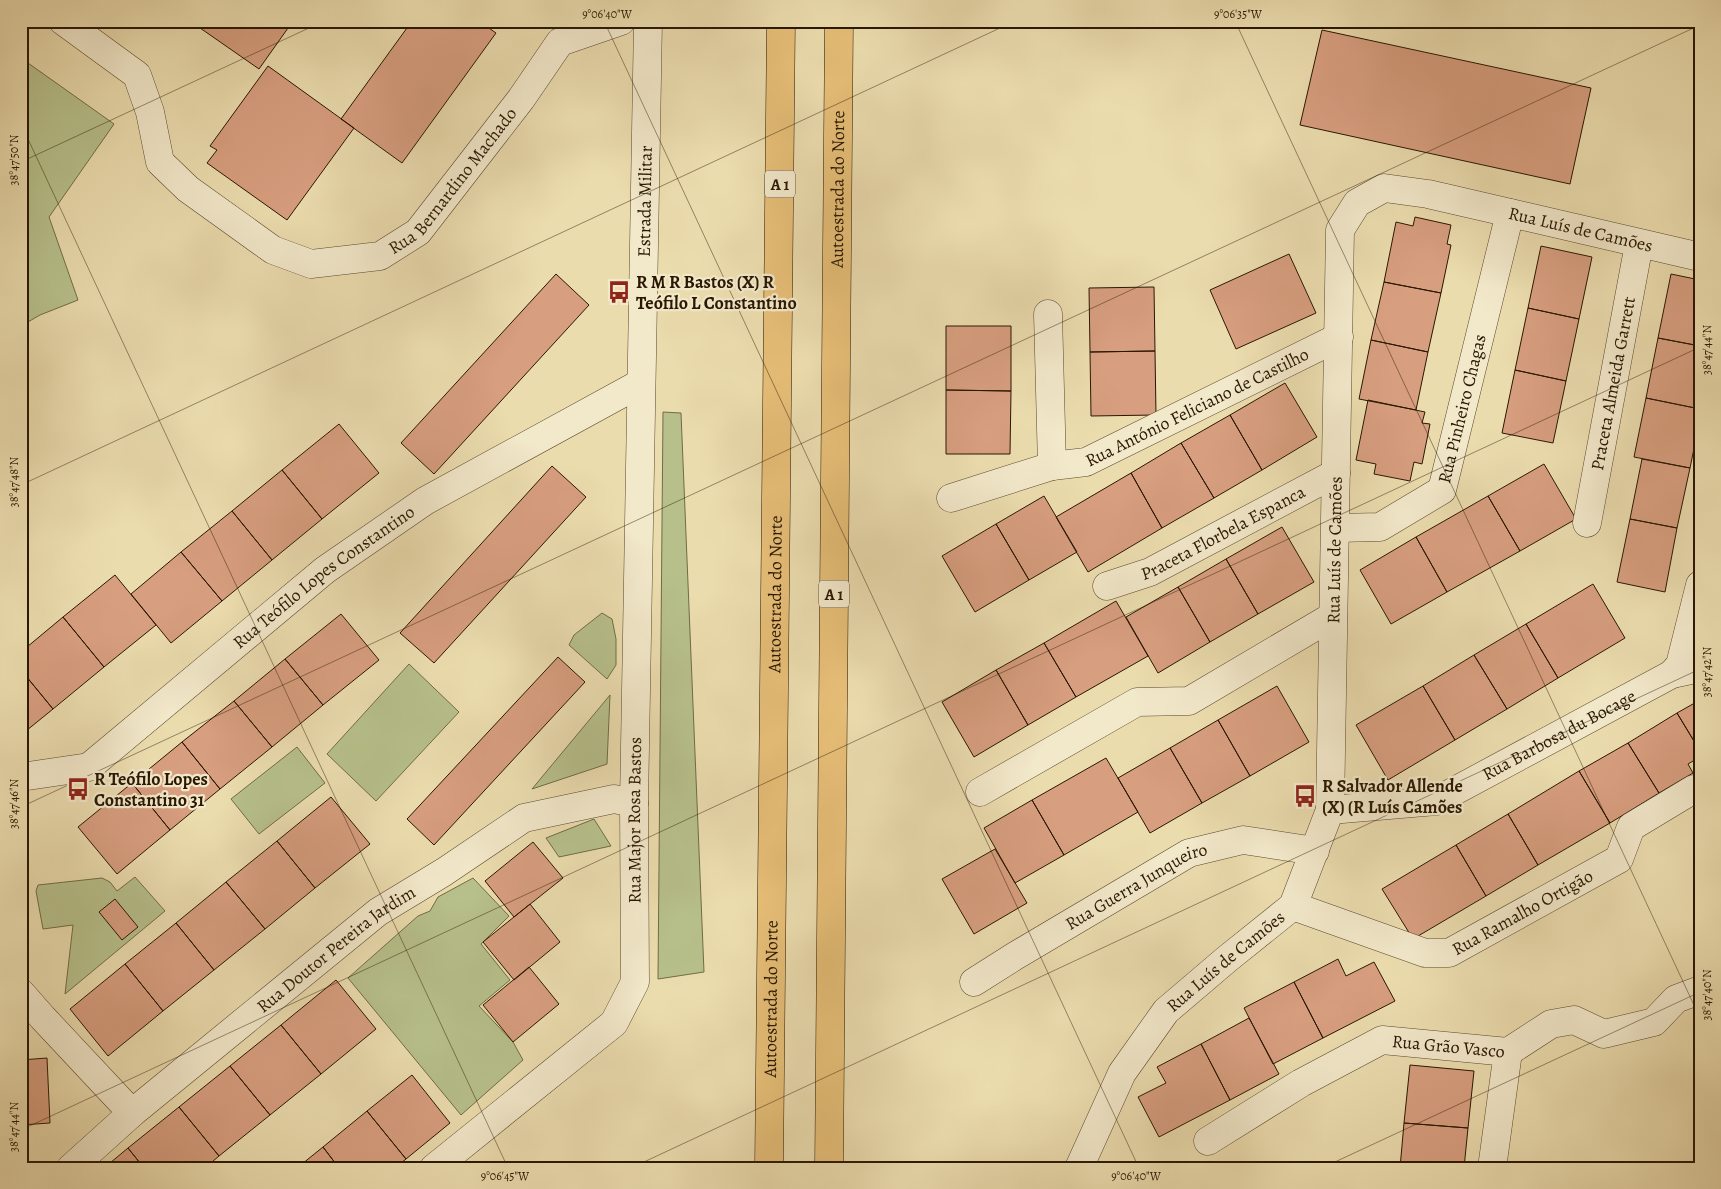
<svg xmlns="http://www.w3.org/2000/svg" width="1721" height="1189" viewBox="0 0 1721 1189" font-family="Alegreya,serif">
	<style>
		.green { fill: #b7c08b; stroke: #706c46 }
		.building { fill: #d79e7f; stroke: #291702 }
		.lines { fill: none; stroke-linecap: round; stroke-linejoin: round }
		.minor-casing { stroke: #5a482d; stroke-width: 29 }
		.highway-casing { stroke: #291702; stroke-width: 29 }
		.minor { stroke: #f2e8ca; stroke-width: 28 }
		.highway { stroke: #e6be77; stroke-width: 28 }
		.ticks { fill: none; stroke: #291702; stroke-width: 1; stroke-opacity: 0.45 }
		.labels { text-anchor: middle; stroke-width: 4.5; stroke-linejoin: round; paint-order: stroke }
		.shield { fill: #f2e8ca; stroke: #65563e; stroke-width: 1 }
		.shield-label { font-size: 16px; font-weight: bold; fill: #291702 }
		.street-label { font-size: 18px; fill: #291702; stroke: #f2e8ca }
		.poi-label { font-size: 18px; font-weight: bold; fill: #291702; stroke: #f2e8ca; text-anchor: start }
		.neatline { fill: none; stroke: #291702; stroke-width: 2 }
		.ticks-label { font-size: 12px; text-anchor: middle; fill: #291702 }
	</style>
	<rect width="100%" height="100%" fill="#ebdcae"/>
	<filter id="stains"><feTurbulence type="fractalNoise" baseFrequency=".004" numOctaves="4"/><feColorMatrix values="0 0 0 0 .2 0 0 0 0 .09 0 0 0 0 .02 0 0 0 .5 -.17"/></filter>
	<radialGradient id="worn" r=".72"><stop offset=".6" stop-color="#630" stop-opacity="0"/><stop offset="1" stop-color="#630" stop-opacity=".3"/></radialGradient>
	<path class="green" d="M21,58L114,124L49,217L78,300L40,315L21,326Z
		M663,412L681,413L704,972L658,979Z
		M602,613L612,619L616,639V665L607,679L569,645L574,635Z
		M409,664L459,712L376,801L327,754Z
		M610,695L607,764L532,789Z
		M297,747L325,783L259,834L231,799Z
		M594,819L611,846L559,857L546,838Z
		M135,877L165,911L65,994L73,925L43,929L36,891L38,885L102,878L110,882L117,891Z
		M473,878L509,916L481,944L510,980L479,1006L513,1042L523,1060L461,1115L348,978L418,916L430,911L438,897Z"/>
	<path class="building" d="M190,21H293L259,69Z
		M412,21H479L496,33L402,163L341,119Z
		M1322,30L1591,88L1570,184L1300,125Z
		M268,66L354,128L287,220L207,163L217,150L210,146Z
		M1415,217L1451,225L1447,244L1451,245L1441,293L1384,282L1396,222L1413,226Z
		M1541,246L1592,257L1579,319L1528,308Z
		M1289,254L1316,313L1236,349L1210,290Z
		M556,274L589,305L434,474L401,443Z
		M1671,274L1700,280V346L1658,338Z
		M1384,282L1441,293L1428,352L1371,340Z
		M1154,287L1155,351L1090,352L1089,288Z
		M1528,308L1579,319L1566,381L1515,370Z
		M946,326H1011V391L946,390Z
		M1658,338L1700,346V409L1646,398Z
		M1371,340L1428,352L1416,410L1359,399Z
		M1155,351L1156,415L1091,416L1090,352Z
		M1515,370L1566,381L1553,443L1502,433Z
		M1285,383L1317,437L1262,470L1230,415Z
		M946,390L1011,391L1010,454H946Z
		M1646,398L1700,409V419L1690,468L1634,457Z
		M1368,400L1425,412L1422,423L1430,424L1422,464L1414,462L1410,481L1374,474L1376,464L1356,460Z
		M1230,415L1262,470L1214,498L1181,443Z
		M339,424L379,473L322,519L282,470Z
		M1181,443L1214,498L1162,528L1131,473Z
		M1642,459L1690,468L1677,528L1630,519Z
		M1544,464L1576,519L1520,551L1488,496Z
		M552,466L586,497L434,663L400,633Z
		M282,470L322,519L272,560L232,511Z
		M1131,473L1162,528L1088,572L1056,517Z
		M1044,496L1077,552L1029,580L996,524Z
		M1488,496L1520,551L1447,592L1416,537Z
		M232,511L272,560L222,601L181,552Z
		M1630,519L1677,528L1665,592L1617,582Z
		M996,524L1029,580L975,612L942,556Z
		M1282,527L1314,582L1258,614L1226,559Z
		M1416,537L1447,592L1391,624L1360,570Z
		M181,552L222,601L171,643L131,594Z
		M1226,559L1258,614L1210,642L1178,587Z
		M115,575L156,625L104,667L63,617Z
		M1593,584L1625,638L1558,678L1526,624Z
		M1178,587L1210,642L1158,673L1126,617Z
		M1116,601L1148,656L1076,697L1044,643Z
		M341,614L379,660L323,705L285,659Z
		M63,617L104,667L53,709L21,670V652Z
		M1526,624L1558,678L1507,709L1474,655Z
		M1044,643L1076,697L1028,725L996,670Z
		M1474,655L1507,709L1455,740L1423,686Z
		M558,657L585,682L434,845L407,819Z
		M285,659L323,705L272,747L234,701Z
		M21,670L53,709L21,735Z
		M996,670L1028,725L974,757L942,702Z
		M1277,686L1309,742L1250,776L1218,720Z
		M1423,686L1455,740L1388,780L1356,725Z
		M1700,700V751L1677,713Z
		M234,701L272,747L220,789L182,742Z
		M1677,713L1700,751V757L1688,764L1693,773L1659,793L1628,743Z
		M1218,720L1250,776L1202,803L1170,748Z
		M182,742L220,789L170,830L132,783Z
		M1628,743L1659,793L1610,823L1579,771Z
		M1170,748L1202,803L1150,833L1118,778Z
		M1106,758L1138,812L1064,855L1032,800Z
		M1579,771L1610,823L1538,865L1508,814Z
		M132,783L170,830L117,874L78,827Z
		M331,797L370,844L315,888L277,841Z
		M1032,800L1064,855L1015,883L984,828Z
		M1508,814L1538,865L1486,896L1456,845Z
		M277,841L315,888L265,929L226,882Z
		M533,842L563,878L514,917L485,881Z
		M1456,845L1486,896L1413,939L1382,889Z
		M21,848L27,884H21V889Z
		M995,849L1027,903L974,934L942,879Z
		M226,882L265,929L214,970L176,923Z
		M115,899L138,927L122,940L99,912Z
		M530,904L560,942L514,980L483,942Z
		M176,923L214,970L163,1011L125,964Z
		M1338,959L1346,976L1374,962L1395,1001L1323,1038L1294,982Z
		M125,964L163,1011L108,1056L70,1009Z
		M529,967L559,1004L513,1042L483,1005Z
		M336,980L376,1029L321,1074L281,1025Z
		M1294,982L1323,1038L1273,1064L1244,1008Z
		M1249,1018L1279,1074L1230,1100L1201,1044Z
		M281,1025L321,1074L270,1115L230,1066Z
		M1201,1044L1230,1100L1159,1137L1138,1097L1166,1083L1157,1067Z
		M47,1058L50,1123L21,1125V1060Z
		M1410,1065L1474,1071L1468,1128L1404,1123Z
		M230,1066L270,1115L219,1156L179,1107Z
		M412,1075L450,1123L406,1159L367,1111Z
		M179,1107L219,1156L205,1168H144L128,1148Z
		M367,1111L406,1159L395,1168H339L323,1147Z
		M1404,1123L1468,1128L1464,1168H1400Z
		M323,1147L339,1168H297Z
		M128,1148L144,1168H104Z
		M1140,1162L1201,1168H1140Z"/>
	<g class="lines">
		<defs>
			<g id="minor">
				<path id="s1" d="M63,21L137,75L150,112L160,162L188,189L273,250L311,264L380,256L418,232L521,99L560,42L621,21"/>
				<path d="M1048,314L1052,466"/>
				<path id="s2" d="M951,498L1052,466L1086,462L1339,337"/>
				<path id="s3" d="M1587,523L1639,244"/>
				<path id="s4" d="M1336,528L1380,527L1442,490L1510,213"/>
				<path id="s5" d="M1107,586L1150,572L1336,473"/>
				<path d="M1672,674L1680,665L1700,585"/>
				<path id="s6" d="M21,777L89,767L325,570L425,501L641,383"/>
				<path d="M980,792L1137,702L1189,701L1333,616"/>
				<path id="s7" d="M1330,810L1436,801L1672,674L1700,668"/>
				<path id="s8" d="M1293,906L1425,953H1449L1619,859L1631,827L1694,789"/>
				<path id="s9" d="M974,982L1015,956L1189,853L1243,840L1315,851"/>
				<path d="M21,993L43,1018L132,1113"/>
				<path d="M1508,1052L1551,1024L1574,1020L1604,1034L1654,1022L1676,999L1700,990"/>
				<path id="s10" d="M1208,1141L1301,1083L1382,1040L1508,1052L1492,1168"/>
				<path id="s11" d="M71,1168L132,1113L378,912L444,872L524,818L614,799L634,803"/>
				<path id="s12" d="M434,1168L614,1023L635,982L634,803L648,21"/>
				<path id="s13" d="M1079,1168L1122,1073L1166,1011L1227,959L1293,906L1330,810L1340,230L1357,203L1384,188L1428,194L1700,257"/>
			</g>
			<g id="highway">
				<path id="s14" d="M769,1168L781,21"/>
				<path id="s15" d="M829,1168L839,21"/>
			</g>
		</defs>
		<use href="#minor" class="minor-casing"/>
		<use href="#highway" class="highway-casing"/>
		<use href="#minor" class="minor"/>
		<use href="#highway" class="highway"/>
	</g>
	<path class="ticks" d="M604,21L1139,1168M1235,21L1700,1018M21,124L508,1168M21,162L324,21M21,485L1015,21M21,807L1700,25M21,1130L1700,347M631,1168L1700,669M1322,1168L1700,992"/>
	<defs>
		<symbol id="bus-bare" viewBox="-9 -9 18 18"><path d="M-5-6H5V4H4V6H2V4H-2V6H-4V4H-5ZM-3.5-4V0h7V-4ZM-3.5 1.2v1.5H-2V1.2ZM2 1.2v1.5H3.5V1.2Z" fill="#8f2418" stroke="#f2e8ca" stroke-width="2.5" paint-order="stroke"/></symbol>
	</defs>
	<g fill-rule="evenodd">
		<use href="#bus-bare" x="603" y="276" width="32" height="32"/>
		<use href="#bus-bare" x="62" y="773" width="32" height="32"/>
		<use href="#bus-bare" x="1289" y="780" width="32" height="32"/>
	</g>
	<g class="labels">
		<g class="shield">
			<rect x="765" y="170.5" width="30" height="27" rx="4"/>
			<rect x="819" y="580.5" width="30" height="27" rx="4"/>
		</g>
		<g class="shield-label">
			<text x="780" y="190">A 1</text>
			<text x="834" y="600">A 1</text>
		</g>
		<g class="street-label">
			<text dy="6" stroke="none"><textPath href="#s1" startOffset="541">Rua Bernardino Machado</textPath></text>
			<text dy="6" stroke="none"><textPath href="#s15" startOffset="979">Autoestrada do Norte</textPath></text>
			<text dy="6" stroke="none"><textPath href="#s12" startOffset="1058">Estrada Militar</textPath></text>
			<text dy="6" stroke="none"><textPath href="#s13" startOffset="1292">Rua Luís de Camões</textPath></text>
			<text dy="6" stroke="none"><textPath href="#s3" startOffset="142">Praceta Almeida Garrett</textPath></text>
			<text dy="6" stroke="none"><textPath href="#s2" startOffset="264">Rua António Feliciano de Castilho</textPath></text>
			<text dy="6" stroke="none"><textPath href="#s4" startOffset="200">Rua Pinheiro Chagas</textPath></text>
			<text dy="6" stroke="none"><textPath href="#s5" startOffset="128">Praceta Florbela Espanca</textPath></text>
			<text dy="6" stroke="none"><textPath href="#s13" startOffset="708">Rua Luís de Camões</textPath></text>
			<text dy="6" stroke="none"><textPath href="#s6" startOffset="371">Rua Teófilo Lopes Constantino</textPath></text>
			<text dy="6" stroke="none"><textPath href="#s14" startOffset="574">Autoestrada do Norte</textPath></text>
			<text dy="6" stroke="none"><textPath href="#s7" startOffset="246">Rua Barbosa du Bocage</textPath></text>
			<text dy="6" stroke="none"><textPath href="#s12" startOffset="439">Rua Major Rosa Bastos</textPath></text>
			<text dy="6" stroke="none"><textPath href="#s9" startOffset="189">Rua Guerra Junqueiro</textPath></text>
			<text dy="6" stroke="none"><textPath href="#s8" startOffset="248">Rua Ramalho Ortigão</textPath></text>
			<text dy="6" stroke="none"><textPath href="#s11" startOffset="344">Rua Doutor Pereira Jardim</textPath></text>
			<text dy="6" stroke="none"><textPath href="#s13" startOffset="258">Rua Luís de Camões</textPath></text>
			<text dy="6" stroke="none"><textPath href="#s14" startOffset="169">Autoestrada do Norte</textPath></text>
			<text dy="6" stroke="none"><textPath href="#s10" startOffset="268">Rua Grão Vasco</textPath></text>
		</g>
		<g class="poi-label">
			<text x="636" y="288">R M R Bastos (X) R<tspan x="636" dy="21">Teófilo L Constantino</tspan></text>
			<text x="94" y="785">R Teófilo Lopes<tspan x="94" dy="21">Constantino 31</tspan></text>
			<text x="1322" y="792">R Salvador Allende<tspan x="1322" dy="21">(X) (R Luís Camões</tspan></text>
		</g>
	</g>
	<rect width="1721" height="1189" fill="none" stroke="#ebdcae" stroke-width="55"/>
	<rect x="28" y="28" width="1666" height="1134" class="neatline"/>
	<g class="ticks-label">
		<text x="607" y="18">9°06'40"W</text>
		<text x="1238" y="18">9°06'35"W</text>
		<text transform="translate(14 160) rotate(-90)" y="4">38°47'50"N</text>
		<text transform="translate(1707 350) rotate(-90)" y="4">38°47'44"N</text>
		<text transform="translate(14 482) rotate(-90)" y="4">38°47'48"N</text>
		<text transform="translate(1707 672) rotate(-90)" y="4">38°47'42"N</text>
		<text transform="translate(14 804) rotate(-90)" y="4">38°47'46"N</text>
		<text transform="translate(1707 995) rotate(-90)" y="4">38°47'40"N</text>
		<text transform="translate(14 1127) rotate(-90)" y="4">38°47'44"N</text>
		<text x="505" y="1180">9°06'45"W</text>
		<text x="1136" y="1180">9°06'40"W</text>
	</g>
	<rect width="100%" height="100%" filter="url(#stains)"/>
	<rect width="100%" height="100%" fill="url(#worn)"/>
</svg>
